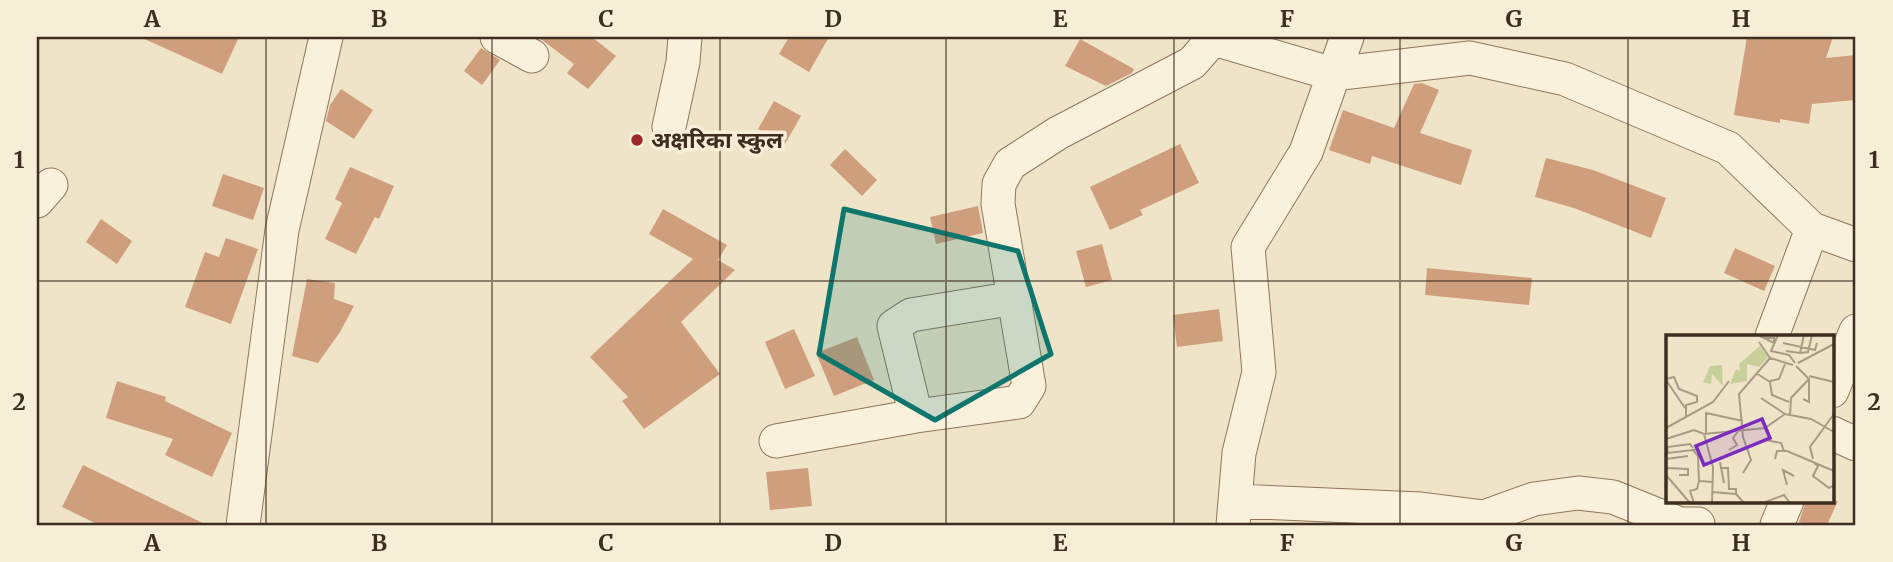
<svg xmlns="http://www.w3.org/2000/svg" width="1893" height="562" viewBox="0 0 1893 562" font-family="Merriweather,'Noto Sans Devanagari',serif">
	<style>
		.building { fill: #cf9f7d }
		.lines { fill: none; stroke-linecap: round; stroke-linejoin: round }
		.minor-casing { stroke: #8d765c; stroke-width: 35 }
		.minor { stroke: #faf1dc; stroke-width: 33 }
		.marked { fill: #0f766e; fill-opacity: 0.2; stroke: #0f766e; stroke-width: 5; stroke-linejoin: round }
		.grid { fill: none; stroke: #3d2e20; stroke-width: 2; stroke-opacity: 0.55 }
		.poi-dot { fill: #9e2a2b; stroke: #f7eed8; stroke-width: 2.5 }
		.labels { text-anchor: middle; stroke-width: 7; stroke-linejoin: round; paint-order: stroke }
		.poi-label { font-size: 23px; font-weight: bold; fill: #3d2e20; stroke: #f7eed8; text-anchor: start }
		.inset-road { fill: none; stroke: #a89b85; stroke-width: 2 }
		.view { fill: #7b2cbf; fill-opacity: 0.15; stroke: #7b2cbf; stroke-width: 3.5 }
		.inset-edge { fill: none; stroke: #3d2e20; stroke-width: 3.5 }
		.neatline { fill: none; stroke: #3d2e20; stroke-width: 2.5 }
		.grid-label { font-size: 23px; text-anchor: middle; font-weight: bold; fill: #3d2e20 }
	</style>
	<rect width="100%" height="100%" fill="#f0e4c8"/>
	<path class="building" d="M140,37H239L222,74Z
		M538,37H592L616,56L588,89L567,73L574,64Z
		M789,37H829L809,72L779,54Z
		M1747,37H1833L1826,58L1856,55V100L1812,104L1809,124L1780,119V123L1734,115Z
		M1080,39L1134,69L1132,73L1106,86L1065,66Z
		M481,48L500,60L482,85L464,71Z
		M1422,83L1439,90L1420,133L1472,150L1461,185L1372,156L1370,164L1329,150L1343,110L1394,128L1414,84Z
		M341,89L373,110L354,139L326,121L330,105Z
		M774,101L801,116L785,144L758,129Z
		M1180,144L1199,183L1140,210L1143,215L1110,230L1090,187Z
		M845,149L877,180L862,196L830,165Z
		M1546,158L1593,170L1666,198L1651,238L1574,208L1535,197Z
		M350,167L394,186L379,219L375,217L356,254L325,239L342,203L335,199Z
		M223,174L264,188L253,220L212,206Z
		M978,206L983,233L936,244L930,217Z
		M663,209L727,245L718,260L735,270L681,322L720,374L644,429L622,401L628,397L590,357L693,259L649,234Z
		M101,219L132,241L117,264L86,242Z
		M226,238L258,249L231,324L185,307L205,252L219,257Z
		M1102,244L1112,280L1086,287L1076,251Z
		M1735,248L1775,266L1764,291L1724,273Z
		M1427,268L1532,278L1529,305L1425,295Z
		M307,279L335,283L334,299L354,306L340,332L318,363L292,356Z
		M1219,309L1223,341L1177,347L1173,315Z
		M794,329L815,376L785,389L765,342Z
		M857,337L874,380L834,396L816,353Z
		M117,381L166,397L165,401L232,433L212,477L165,455L173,439L106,418Z
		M83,465L147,496L207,525H99L62,507Z
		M808,468L812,506L770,510L766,472Z
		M1806,501H1838L1827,525H1807L1799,522Z"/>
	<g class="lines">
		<defs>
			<path id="minor" d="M497,37L532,56
				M1207,37L1333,74L1470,58L1565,79L1728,148L1812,229L1856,245
				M669,127L683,62L685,37
				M37,201L51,185
				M1772,336L1812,229
				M1832,391L1856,331
				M916,416L894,326L911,315L1015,298
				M1832,433L1856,444
				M776,441L916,416L1019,402L1029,386L998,204L999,184L1010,164L1058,133L1192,63L1213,39
				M1235,501L1421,509L1484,517L1534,499L1578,493L1613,497L1680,524H1698
				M243,525L282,230L326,37
				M1233,525L1239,453L1259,372L1248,247L1306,152L1347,37
				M1777,525L1787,501"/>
		</defs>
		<use href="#minor" class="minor-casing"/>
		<use href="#minor" class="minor"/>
	</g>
	<path class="marked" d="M844,209L1018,251L1051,354L935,420L819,354Z"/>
	<path class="grid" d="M266,37V525M492,37V525M720,37V525M946,37V525M1174,37V525M1400,37V525M1628,37V525M37,281H1856"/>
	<circle class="poi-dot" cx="637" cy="140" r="7"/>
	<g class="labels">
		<g class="poi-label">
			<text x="651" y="148">अक्षरिका स्कुल</text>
		</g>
	</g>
	<g transform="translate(1666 335)">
		<rect width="168" height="168" fill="#f0e4c8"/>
		<path d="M94,11L102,22L93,32L81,29V46L64,49L70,34L74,36L73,29ZM56,30L57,51L46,39L45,49L37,47L44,31Z" fill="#c9cf9b"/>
		<path class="inset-road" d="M112,0L105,16L123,20L129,28M94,1L108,8V3H99M93,7L104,23L127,30M117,8L149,15L151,8M120,16L134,18L138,0M134,18L142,17L146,0M132,28L168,9M90,38L104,47L106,60L123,67M143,41L168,47M0,44L8,42L13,54L31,61V67L20,70V82M0,45L19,73M104,46L113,44L119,29M95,63L119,79M137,64L143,67V44M40,78L77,86M124,80L125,63L143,44L130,31M0,93L47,67L63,46M38,99L47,132L46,168M40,99V77M0,104L28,95L38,99L99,93L119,79L145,84L168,97M99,105L115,108L118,116M31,114L27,115L32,121L33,146L47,147M27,115L2,118L1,112L24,109L27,113M63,115L71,110L67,103L73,95M0,124L22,121M109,124L111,116H121L168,136M147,124L144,112L168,79M54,127L58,148M148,128L152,131L147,141L163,153L168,150M0,133L22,134V140H13M55,133H62L63,154H70V159M77,138L85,125L77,102L73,59L104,23M0,140L24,168M121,150L117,135L128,141M46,157L70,159L78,168M28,168L24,156L31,154L33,146M97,168L118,160L124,168"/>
		<path class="view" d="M96,84L104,103L38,130L30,111Z"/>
		<rect width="168" height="168" class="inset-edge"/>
	</g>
	<rect width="1893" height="562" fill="none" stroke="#f7eed8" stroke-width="77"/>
	<rect x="38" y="38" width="1816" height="486" class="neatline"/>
	<g class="grid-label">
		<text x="152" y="27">A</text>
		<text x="379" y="27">B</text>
		<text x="606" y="27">C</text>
		<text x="833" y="27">D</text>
		<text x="1060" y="27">E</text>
		<text x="1287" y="27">F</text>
		<text x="1514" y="27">G</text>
		<text x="1741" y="27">H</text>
		<text x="19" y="168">1</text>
		<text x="1874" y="168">1</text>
		<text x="19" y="410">2</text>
		<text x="1874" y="410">2</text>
		<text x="152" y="551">A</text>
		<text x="379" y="551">B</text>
		<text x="606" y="551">C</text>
		<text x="833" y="551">D</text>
		<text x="1060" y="551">E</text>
		<text x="1287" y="551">F</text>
		<text x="1514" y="551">G</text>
		<text x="1741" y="551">H</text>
	</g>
</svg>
